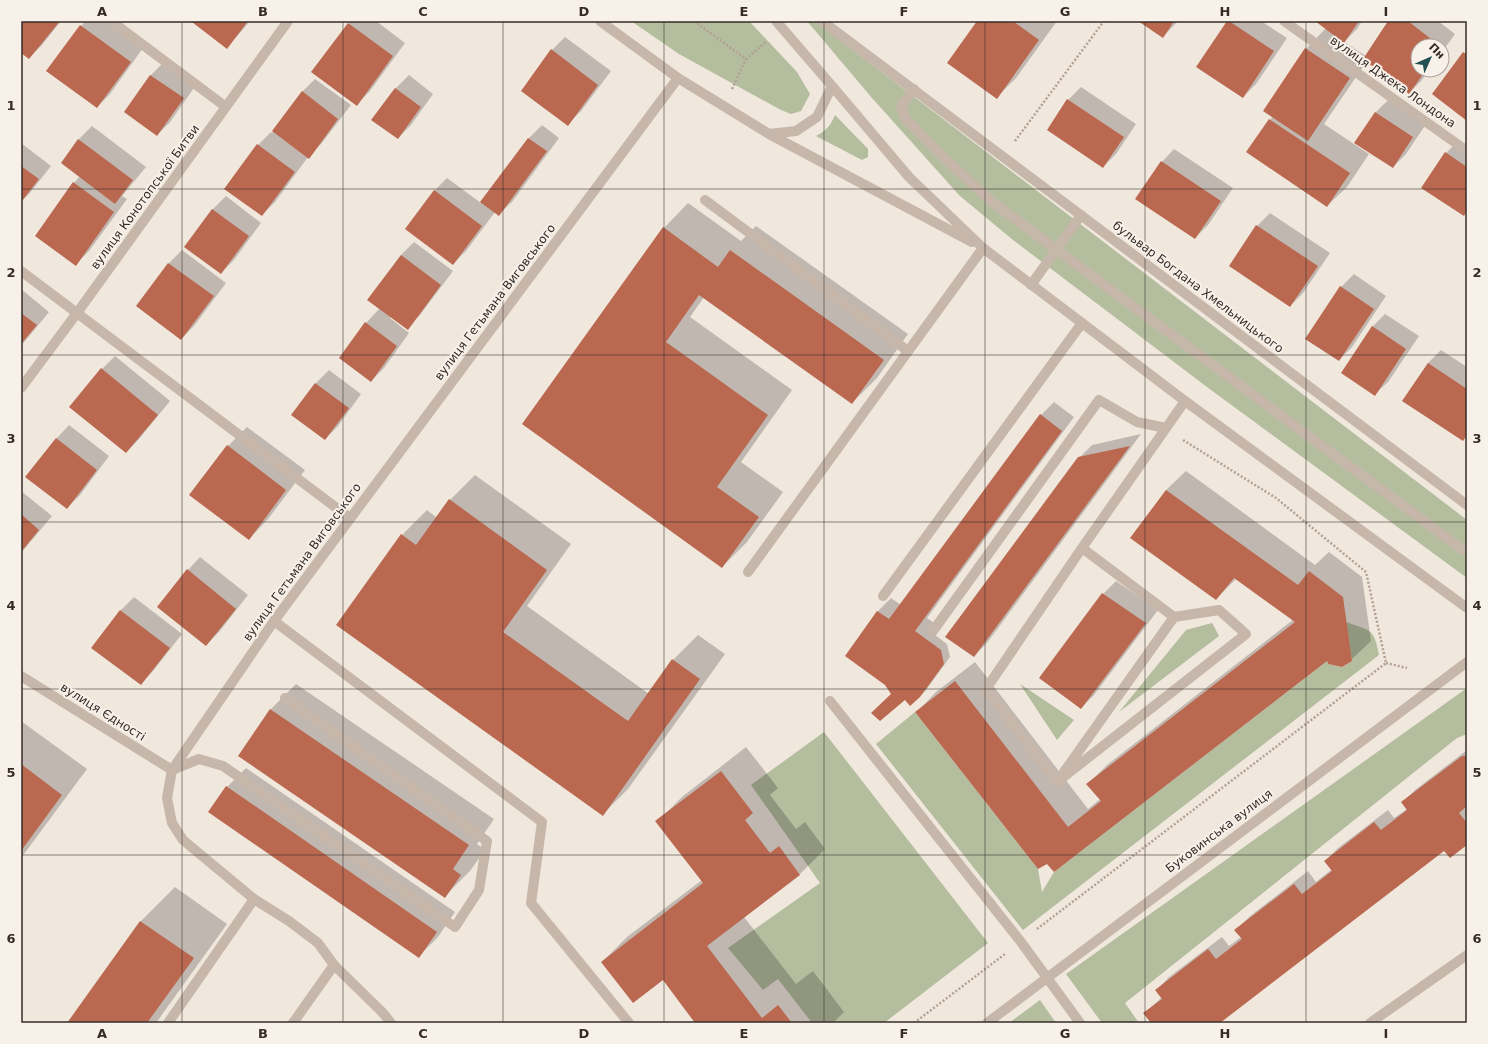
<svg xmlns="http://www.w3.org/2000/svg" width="1488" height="1044" viewBox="0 0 1488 1044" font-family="'DejaVu Sans',sans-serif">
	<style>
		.green { fill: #b4bd9e }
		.shadow { fill: #0003 }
		.building { fill: #ba6850 }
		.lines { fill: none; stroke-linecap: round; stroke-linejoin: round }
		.path { stroke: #b2a194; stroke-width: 2.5; stroke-dasharray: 2 2; stroke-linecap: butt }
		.lane { stroke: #c7b7aa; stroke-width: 10 }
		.street { stroke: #c7b7aa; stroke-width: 10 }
		.grid { fill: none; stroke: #352c29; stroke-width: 1; stroke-opacity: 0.55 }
		.labels { text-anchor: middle; stroke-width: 4; stroke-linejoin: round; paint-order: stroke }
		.street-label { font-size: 12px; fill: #352c29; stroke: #f8f1e9 }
		.neatline { fill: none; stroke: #352c29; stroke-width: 1.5 }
		.grid-label { font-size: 13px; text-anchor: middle; font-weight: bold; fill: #352c29 }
	</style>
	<rect width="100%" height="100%" fill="#f0e7dd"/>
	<path class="green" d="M631,21H749L797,72L810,94L801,111L791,114L781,110L679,54Z
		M807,21H815L1467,520V578L1211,390L1013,240L960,196L872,98Z
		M835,115L868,149V157L862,160L816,136C826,131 831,125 835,115Z
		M1346,622C1371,631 1374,628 1379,655L1023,930L876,744L915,712L1038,869L1042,892L1054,872L1327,661L1328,664L1342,667L1352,661Z
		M1212,623L1219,636L1119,712L1186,630Z
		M1020,684L1074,720L1057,740Z
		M1467,688V734L1457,738L1125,1003L1139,1023H1102L1066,974Z
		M824,732L988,943L884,1023H812L778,979L763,990L728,948L820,883L751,785Z
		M1040,1000L1056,1023H1009Z"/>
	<path class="shadow" d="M21,21H61L42,45L29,58L21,51Z
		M85,21H106L143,48L110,94L97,107L48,71Z
		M194,21H250L239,34L226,47Z
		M351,21H376L405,43L370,91L357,104L313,72Z
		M979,21H1057L1016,78L997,97Z
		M1140,21H1178L1163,37Z
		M1228,21H1261L1287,38L1256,84L1243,97Z
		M1317,21H1362L1357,29L1344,42L1366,56L1389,21H1438L1455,34L1442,52V46H1418V70H1429L1422,80L1409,93L1367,61L1324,124L1369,154L1347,187L1327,206L1248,152L1273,116L1264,110L1306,49L1326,28Z
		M565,37L611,71L581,111L568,124L552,50Z
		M1467,50V120L1433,93Z
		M164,62L196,85L170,122L157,135L125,112L151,75Z
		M409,75L433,94L411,125L398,138L373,119L396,88Z
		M315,79L351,105L321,144L308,157L275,202L262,215L226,188L258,145L271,132L272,133L302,92Z
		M1081,87L1136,124L1116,154L1103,167L1068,100Z
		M1389,99L1426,124L1406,154L1393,167L1356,143L1376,112Z
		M542,125L559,138L512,202L499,214L495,212L466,251L453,264L434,191L447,178L481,203L529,138Z
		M92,126L146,167L122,196L127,199L89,251L76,264L74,183L80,176L62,162L79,139Z
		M1459,140L1467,146V211L1446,153Z
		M21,143L51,166L29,194L21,202Z
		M1174,149L1233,188L1208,225L1195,238L1162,162Z
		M226,196L261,223L234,260L221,273L186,246L213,209Z
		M688,203L741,241L756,226L908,334L877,378L852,403L704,297L690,317L792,390L741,462L783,492L747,542L722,567L523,424L664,228Z
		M1270,213L1330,253L1303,293L1290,306L1257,226Z
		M414,242L453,271L420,315L407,328L391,316L390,318L409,333L384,368L371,381L366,323L380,308L368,300L401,255Z
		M182,250L226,283L194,326L181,339L137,306L169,263Z
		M1354,274L1386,296L1352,347L1339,360L1306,338L1341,287Z
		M21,289L49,312L21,346Z
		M1385,314L1419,336L1388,382L1375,394L1372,327Z
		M1441,350L1467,367V436L1463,440L1404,400L1428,363Z
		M115,356L170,401L139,439L126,452L71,407L102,369Z
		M329,370L361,394L338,426L325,439L292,415L316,383Z
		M1054,402L1074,417L927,618L940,627L935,635L947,644L950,657L926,690L919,697L906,699L892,694L885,684L846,656L878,611L891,598L901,605L1041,415Z
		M69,425L109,456L80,495L67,508L57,438Z
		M247,427L305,470L268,519L249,539L228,446Z
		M1141,434L987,643L974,656L1079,458L1092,445Z
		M1186,471L1315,565L1329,552L1362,577L1371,641L1351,660H1328L1055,871L917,712L936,692L975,662L1088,809L1100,799L1088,784L1107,765L1294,619L1237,578L1216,599L1132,538L1166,490Z
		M475,475L571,544L527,606L649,694L673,660L698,635L725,654L628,789L603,814L402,535L427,510L437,518L450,500Z
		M21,491L52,516L21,553Z
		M200,557L248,595L219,632L206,645L188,570Z
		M1116,581L1158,610L1094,695L1081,708L1103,594Z
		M134,597L182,634L153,671L140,684L93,647L121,610Z
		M296,684L494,819L477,844L485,850L470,871L445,896L239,756L271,709Z
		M21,721L87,769L21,858Z
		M746,747L778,788L770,795L796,829L805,822L825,849L800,874L744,917L796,984L813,971L844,1012L833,1023H697L667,978L602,962L627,937L702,880L657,822L682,797Z
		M1467,750V844L1444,850L1218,1023H1152L1145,1013L1162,997L1157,990L1169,977L1222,937L1229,946L1241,937L1236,930L1249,917L1308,871L1316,882L1332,869L1325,861L1338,848L1388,810L1394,818L1407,809L1402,803L1415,790Z
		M246,768L455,912L438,937L419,956L227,787Z
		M175,887L227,924L156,1023H69L141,921Z"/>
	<path class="building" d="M21,21H60L29,59L21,53Z
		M192,21H248L227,49L192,22Z
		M977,21H1013L1039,40L997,99L947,63Z
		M1138,21H1174L1163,38Z
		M1227,21H1229L1274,51L1243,98L1196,67Z
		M1315,21H1359L1344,43Z
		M1388,21H1408L1440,46H1418V70H1426L1409,94L1363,59Z
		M348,23L393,56L357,106L311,72Z
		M80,25L131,62L97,108L46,71Z
		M1305,48L1350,78L1308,141L1263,111Z
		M551,49L598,85L568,126L521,91Z
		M1463,52L1467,55V121L1432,94Z
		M150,75L184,98L157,136L124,112Z
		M395,88L421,107L398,139L371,120Z
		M302,91L338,119L309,159L272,131Z
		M1067,99L1124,137L1103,168L1047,130Z
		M1375,112L1413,137L1393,168L1354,143Z
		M1269,119L1350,173L1327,207L1246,152Z
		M528,138L547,151L499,216L480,202Z
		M78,139L133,180L115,204L61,163Z
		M257,144L295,172L262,216L224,189Z
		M1445,152L1467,167V211L1464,216L1421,188Z
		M1161,161L1221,201L1195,239L1135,199Z
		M21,166L39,179L21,202Z
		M73,182L114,212L76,266L35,236Z
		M434,190L482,226L453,265L405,229Z
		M212,209L249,236L221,274L184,247Z
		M1256,225L1318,266L1290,307L1229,266Z
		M663,227L718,267L730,250L884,360L852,404L699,295L666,342L768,415L717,487L759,517L722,568L522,424Z
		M401,255L441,285L408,330L367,300Z
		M168,263L214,296L181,340L136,306Z
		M1340,286L1374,309L1339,361L1305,339Z
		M21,313L37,325L21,344Z
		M365,322L397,346L371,382L339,358Z
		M1372,326L1406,349L1375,396L1341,373Z
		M1428,363L1467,389V435L1463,441L1402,401Z
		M101,368L158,415L126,453L69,407Z
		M315,383L349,408L325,440L291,415Z
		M1040,414L1062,431L915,631L941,650L944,664L920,697L910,706L905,700L880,721L871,713L891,694L885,685L845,656L877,611L889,619Z
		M56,438L97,470L67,509L25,477Z
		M227,445L286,490L249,540L189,495Z
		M1130,446L974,657L945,637L1078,457Z
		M1166,490L1298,585L1309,571L1343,597L1352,661L1342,667L1328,664L1327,661L1054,872L1047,864L1038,869L915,712L955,681L1068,827L1101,801L1086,784L1295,622L1234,578L1216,600L1130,538Z
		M449,499L547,570L503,632L628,721L672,659L700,679L603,816L336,625L401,534L416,545Z
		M21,514L39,530L21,552Z
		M187,569L236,609L206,646L157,607Z
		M1102,593L1146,623L1081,709L1039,678Z
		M120,610L170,648L141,685L91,648Z
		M270,709L469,845L453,869L461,875L445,898L238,756Z
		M1462,756H1467V806L1459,813L1467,823V845L1450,858L1444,851L1220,1023H1151L1143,1013L1162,999L1155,990L1208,949L1216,959L1242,939L1234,930L1294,884L1302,894L1332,871L1324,861L1374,822L1381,830L1407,810L1401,802Z
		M21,764L62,795L21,851Z
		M721,771L753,813L745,820L770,853L779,846L800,875L707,946L762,1018L778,1005L792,1023H695L663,980L633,1003L601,962L703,883L655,821Z
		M226,786L437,932L419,958L208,812Z
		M140,921L194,958L147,1023H67Z"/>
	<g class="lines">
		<path class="path" d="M694,21L746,59L767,41
			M732,89L746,59
			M1015,141L1104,21
			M1386,663L1407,668
			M1037,929L1386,663L1366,572L1276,498L1183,440
			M914,1023L1005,954"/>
		<path class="lane" d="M914,89L901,106L905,118L942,156L992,202L1463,550
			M705,200L908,351
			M1031,285L1081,215
			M1082,548L1174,617L1219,610L1246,634L1057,782L986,689L1082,548L1185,401
			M748,572L983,248
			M883,596L1082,323
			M274,621L542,822L531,903L629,1023
			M933,631L1099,400L1137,422L1166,428
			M285,698L487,841L479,890L455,927L223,766L199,759L172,770L167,798L172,823L183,840L254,899L289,921L318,943L334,965L382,1012L391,1023
			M1064,772L1174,617
			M168,1023L254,899
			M293,1023L334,965
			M1370,1023L1467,955"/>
		<path class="street" d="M111,21L226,107
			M600,21L678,78L769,134L796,131L817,117L832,86L776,21
			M822,21L1467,505
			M1284,21L1467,151
			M832,86L909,177L983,248L1185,401L1467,608
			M769,134L972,242
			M21,271L350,518
			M21,388L77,313L288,21
			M21,676L172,770L274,621L678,78
			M830,701L1021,942L1080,1023
			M987,1023L1467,662"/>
	</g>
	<path class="grid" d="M182,21V1023M343,21V1023M503,21V1023M664,21V1023M824,21V1023M985,21V1023M1145,21V1023M1306,21V1023M21,189H1467M21,355H1467M21,522H1467M21,689H1467M21,855H1467"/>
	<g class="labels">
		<g class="street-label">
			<text transform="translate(1393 82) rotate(35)" y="4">вулиця Джека Лондона</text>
			<text transform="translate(145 197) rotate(-54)" y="4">вулиця Конотопської Битви</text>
			<text transform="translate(1198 287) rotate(37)" y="4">бульвар Богдана Хмельницького</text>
			<text transform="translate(495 302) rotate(-53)" y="4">вулиця Гетьмана Виговського</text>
			<text transform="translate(302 562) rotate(-54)" y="4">вулиця Гетьмана Виговського</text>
			<text transform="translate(103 712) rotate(32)" y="4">вулиця Єдності</text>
			<text transform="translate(1219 831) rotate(-37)" y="4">Буковинська вулиця</text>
		</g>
	</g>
	<rect width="1488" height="1044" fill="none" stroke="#f8f1e9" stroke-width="44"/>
	<g transform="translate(1430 58) rotate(45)"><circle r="19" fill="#f8f1e9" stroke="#aaa29c"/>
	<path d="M0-3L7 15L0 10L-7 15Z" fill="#225053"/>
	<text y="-6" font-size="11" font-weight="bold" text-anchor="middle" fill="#352c29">Пн</text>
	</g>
	<rect x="22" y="22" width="1444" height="1000" class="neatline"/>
	<g class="grid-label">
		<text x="102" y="16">A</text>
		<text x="263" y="16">B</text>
		<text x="423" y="16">C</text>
		<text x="584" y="16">D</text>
		<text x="744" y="16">E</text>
		<text x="904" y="16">F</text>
		<text x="1065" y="16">G</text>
		<text x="1225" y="16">H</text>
		<text x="1386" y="16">I</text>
		<text x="11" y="110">1</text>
		<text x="1477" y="110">1</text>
		<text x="11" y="277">2</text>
		<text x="1477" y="277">2</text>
		<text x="11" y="443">3</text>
		<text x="1477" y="443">3</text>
		<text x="11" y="610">4</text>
		<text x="1477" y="610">4</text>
		<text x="11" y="777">5</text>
		<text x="1477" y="777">5</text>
		<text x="11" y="943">6</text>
		<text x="1477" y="943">6</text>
		<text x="102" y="1038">A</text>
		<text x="263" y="1038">B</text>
		<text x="423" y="1038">C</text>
		<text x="584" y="1038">D</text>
		<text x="744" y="1038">E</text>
		<text x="904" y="1038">F</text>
		<text x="1065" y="1038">G</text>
		<text x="1225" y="1038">H</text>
		<text x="1386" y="1038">I</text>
	</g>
</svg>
